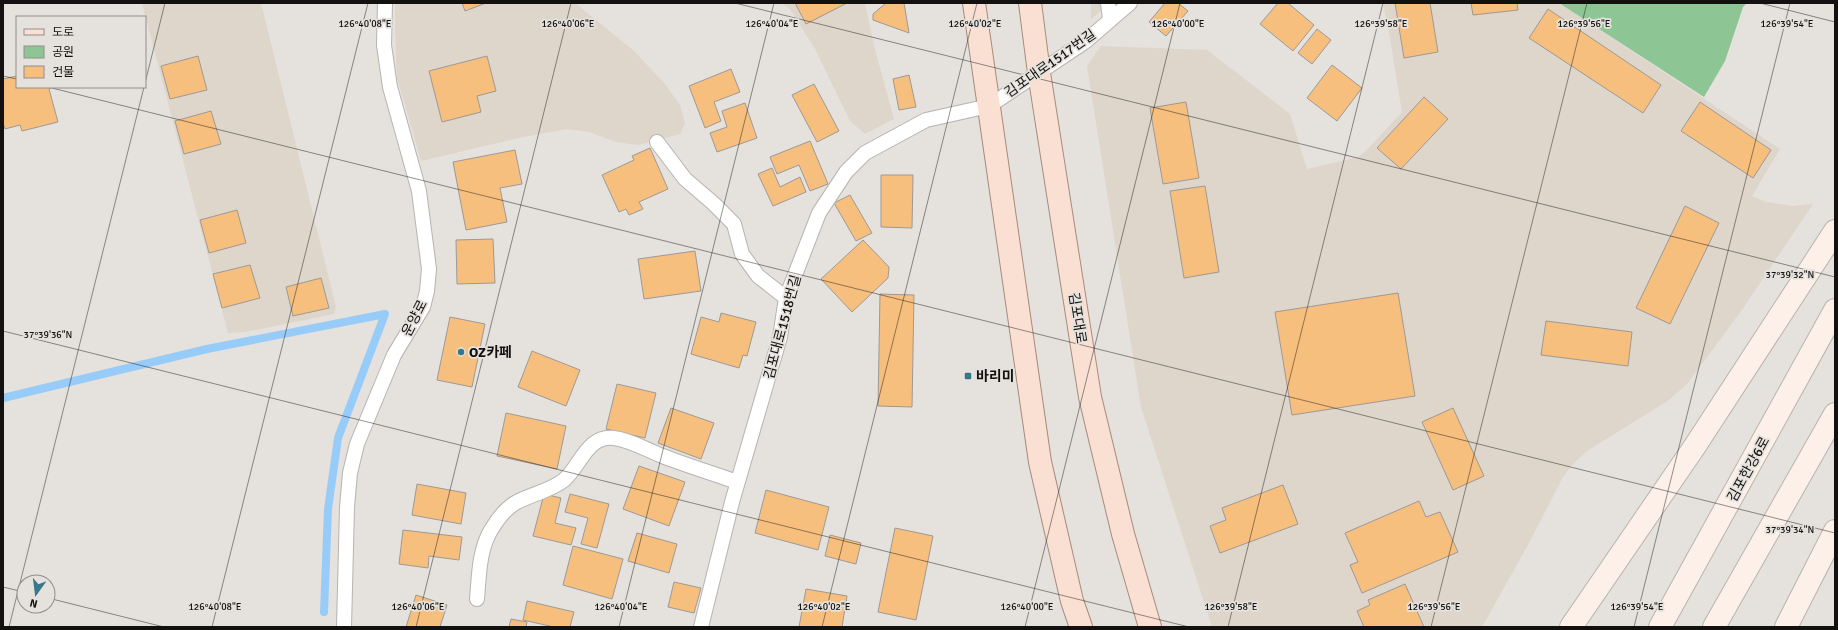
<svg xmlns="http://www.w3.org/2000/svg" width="1838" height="630" viewBox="0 0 1838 630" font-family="Signika,'Noto Sans KR',sans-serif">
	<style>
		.built { fill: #ded5cb }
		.green { fill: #8ec594 }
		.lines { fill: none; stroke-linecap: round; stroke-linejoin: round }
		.stream { stroke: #97ccf9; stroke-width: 8 }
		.building { fill: #f7bf7e; stroke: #9d9996 }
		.lane-casing { stroke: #b7b4b0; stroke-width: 16 }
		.secondary-casing { stroke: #b7b4b0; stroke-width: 24 }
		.primary-casing { stroke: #a68b7b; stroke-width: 24 }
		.lane { stroke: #fff; stroke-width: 14 }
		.secondary { stroke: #fcf0e8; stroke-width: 22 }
		.primary { stroke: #fae0d2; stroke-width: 22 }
		.ticks { fill: none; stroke: #121110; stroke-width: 1; stroke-opacity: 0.45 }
		.poi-dot { fill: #37788b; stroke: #e5e1dd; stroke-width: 1.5 }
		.labels { text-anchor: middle; stroke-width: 3.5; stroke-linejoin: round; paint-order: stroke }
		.street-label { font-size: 14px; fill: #121110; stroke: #e5e1dd }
		.poi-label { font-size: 14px; font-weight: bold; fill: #121110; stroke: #e5e1dd; text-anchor: start }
		.ticks-label { font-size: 10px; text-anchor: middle; fill: #121110; stroke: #e5e1dd; stroke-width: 3.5; stroke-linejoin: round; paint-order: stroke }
	</style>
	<rect width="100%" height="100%" fill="#e5e1dd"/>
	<path class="built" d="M142,3H261L336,307L334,314L245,332L228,333Z
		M395,3H575L634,51L665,84L680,105L685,123L680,134L638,145L616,142L589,132L567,129L523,137L421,161L397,77L395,28Z
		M781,3H865L874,46L894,119L865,134L850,121L815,49L790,9Z
		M1091,3H1110L1091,19Z
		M1383,3H1559L1780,149L1752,196L1766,202L1793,206L1813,204L1744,307L1688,383L1669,400L1587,451L1572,465L1563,477L1529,543L1482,627H1212L1141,407L1087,66L1101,46L1207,50L1290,114L1307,169L1358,157L1365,152L1402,112L1390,38Z"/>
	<path class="green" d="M1559,3H1747L1743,7L1725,61L1704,97Z"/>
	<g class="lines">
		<path class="stream" d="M3,398L207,349L385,314L338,438L328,509L324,612"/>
	</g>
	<path class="building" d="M462,3H486L465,11Z
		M795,3H847L806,24Z
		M886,3H904L909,33L873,20V14Z
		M1165,3H1178L1188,11L1166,36L1149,22Z
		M1278,3H1288L1314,25L1293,51L1260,24Z
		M1395,3H1430L1438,52L1404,58Z
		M1471,3H1517L1518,10L1473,15Z
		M1548,9L1661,85L1643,113L1529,38Z
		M1317,29L1331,40L1312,64L1298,53Z
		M198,56L207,90L170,99L161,66Z
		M487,56L496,91L477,96L481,112L442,122L429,71Z
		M1332,65L1362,88L1337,121L1307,98Z
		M731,69L740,92L714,102L721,121L705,128L689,86Z
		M909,75L916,107L899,110L893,79Z
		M17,76V87H52L49,89L58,122L22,131L20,125L5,129L3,123V79Z
		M814,84L839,131L817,142L792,95Z
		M1424,97L1448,119L1401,169L1377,148Z
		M1186,102L1199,178L1163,184L1150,108Z
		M1700,102L1771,150L1753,178L1681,131Z
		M745,103L757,138L717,152L710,133L727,127L722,111Z
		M211,111L221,144L184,154L175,121Z
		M810,141L828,184L810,191L799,165L777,174L770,157Z
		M650,148L668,189L639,202L643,209L629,215L626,209L619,212L602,175L634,160L632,156Z
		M515,150L522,184L500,188L507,222L466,230L453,162Z
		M772,168L780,187L800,177L806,192L773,206L758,174Z
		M881,175H913L912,228L881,227Z
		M1205,186L1219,272L1184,278L1170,191Z
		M850,195L872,233L856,241L834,203Z
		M1685,206L1719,223L1670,324L1636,308Z
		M237,210L246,243L209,253L200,220Z
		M493,239L495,283L457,284L456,240Z
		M863,240L889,267L888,278L852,312L821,279Z
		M695,251L701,291L644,299L638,259Z
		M250,265L260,298L222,308L213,274Z
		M321,278L329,308L293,316L286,287Z
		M1398,293L1415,396L1292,415L1275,312Z
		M880,294L914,295L912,407L878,406Z
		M721,313L756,322L747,356L743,355L739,368L691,354L701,317L719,322Z
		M450,317L485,324L472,387L437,380Z
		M1546,321L1632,332L1628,366L1541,355Z
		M532,351L580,370L566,406L518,387Z
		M617,384L656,393L645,438L606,429Z
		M671,408L714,423L701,459L658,443Z
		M1453,408L1484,476L1453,490L1422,422Z
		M506,413L566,426L557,469L497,456Z
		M639,466L685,482L669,526L623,509Z
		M417,484L466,493L461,524L412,515Z
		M1283,485L1298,524L1220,553L1210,526L1226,520L1222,508Z
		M766,490L829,507L818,550L755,533Z
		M544,494L561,498L555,523L576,528L571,545L533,536Z
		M570,494L609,504L597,548L581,544L588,518L565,512Z
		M1419,501L1426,517L1440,512L1458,552L1362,593L1350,565L1358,562L1345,533Z
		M895,528L933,536L916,620L878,612Z
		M403,530L462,537L459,560L429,556L428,568L399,564Z
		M637,533L677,544L669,573L628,561Z
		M830,535L861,543L856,564L825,556Z
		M573,546L623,559L612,599L563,585Z
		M674,582L701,588L694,613L668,607Z
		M1405,584L1424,627H1364L1357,611L1370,605L1368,600Z
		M806,589L847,596L842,627H799Z
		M416,595L447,605L440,627H406Z
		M527,601L574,612L570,627H554L523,620Z
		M511,619L527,622L526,627H509Z"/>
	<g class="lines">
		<defs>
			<path id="lane" d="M1108,3L1110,19
				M657,142L685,179L713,203L734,224L742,254L758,276L786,298
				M477,599C479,576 479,550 491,530C497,520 505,508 517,502C532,494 550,491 564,480C581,465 587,435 614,438C630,440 645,449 660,455C685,465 712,473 737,482
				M344,627L347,507L350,473L357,444L394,355L423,307L427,291L429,269L419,191L390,87L384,45L385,3
				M701,627L732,502L780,337L786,298L819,213L846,172L865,153L926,120L989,106L1086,41L1130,3"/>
			<path id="secondary" d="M1571,627L1695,446L1835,231
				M1660,627L1835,310
				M1714,627L1835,414
				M1786,627L1835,531"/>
			<path id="primary" d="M974,3L1040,462L1072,601L1081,627
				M1030,3L1039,73L1090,397L1123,534L1150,627"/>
		</defs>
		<use href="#lane" class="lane-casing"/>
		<use href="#secondary" class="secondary-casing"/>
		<use href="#primary" class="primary-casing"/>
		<use href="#lane" class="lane"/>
		<use href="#secondary" class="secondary"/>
		<use href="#primary" class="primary"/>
	</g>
	<path class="ticks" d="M735,3L1835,277M1760,3L1835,22M3,76L17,79M145,83L165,3M48,87L1835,533M3,331L1189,627M3,587L24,592M48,598L164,627M9,627L144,87M212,627L368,3M416,627L571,3M619,627L774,3M822,627L977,3M1025,627L1180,3M1228,627L1383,3M1431,627L1587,3M1634,627L1790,3"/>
	<g class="poi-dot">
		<circle cx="461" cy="352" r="4"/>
		<rect x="964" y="372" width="8" height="8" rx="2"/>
	</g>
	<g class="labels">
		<g class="street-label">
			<text transform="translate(1050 63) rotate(-35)" y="5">김포대로1517번길</text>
			<text transform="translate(414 318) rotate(-63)" y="5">운양로</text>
			<text transform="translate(1078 318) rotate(81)" y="5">김포대로</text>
			<text transform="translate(782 327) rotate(-75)" y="5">김포대로1518번길</text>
			<text transform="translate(1748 469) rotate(-61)" y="5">김포한강6로</text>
		</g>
		<g class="poi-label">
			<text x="469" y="357">OZ카페</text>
			<text x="976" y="381">바리미</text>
		</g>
	</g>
	<g class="ticks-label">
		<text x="1584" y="27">126°39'56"E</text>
		<text x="365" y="27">126°40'08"E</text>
		<text x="568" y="27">126°40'06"E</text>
		<text x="772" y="27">126°40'04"E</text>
		<text x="975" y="27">126°40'02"E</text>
		<text x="1178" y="27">126°40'00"E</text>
		<text x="1381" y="27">126°39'58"E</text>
		<text x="1787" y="27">126°39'54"E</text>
		<text x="1790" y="278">37°39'32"N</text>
		<text x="48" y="338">37°39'36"N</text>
		<text x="1790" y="533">37°39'34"N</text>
		<text x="215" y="610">126°40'08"E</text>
		<text x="418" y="610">126°40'06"E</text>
		<text x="621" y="610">126°40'04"E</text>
		<text x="824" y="610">126°40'02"E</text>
		<text x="1027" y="610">126°40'00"E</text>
		<text x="1231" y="610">126°39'58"E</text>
		<text x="1434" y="610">126°39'56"E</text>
		<text x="1637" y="610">126°39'54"E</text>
	</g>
	<rect width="1838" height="630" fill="none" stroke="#121110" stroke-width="8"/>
	<rect x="16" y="16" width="130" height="72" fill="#e5e1dd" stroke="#918e8b"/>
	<rect x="24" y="29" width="20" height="6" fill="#fae0d2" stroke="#918e8b"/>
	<text x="52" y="36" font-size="12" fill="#121110">도로</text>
	<rect x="24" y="46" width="20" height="12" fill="#8ec594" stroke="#918e8b"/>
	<text x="52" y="56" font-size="12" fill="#121110">공원</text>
	<rect x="24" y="66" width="20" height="12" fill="#f7bf7e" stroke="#918e8b"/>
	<text x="52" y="76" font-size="12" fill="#121110">건물</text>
	<g transform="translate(36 594) rotate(194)"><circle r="19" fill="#e5e1dd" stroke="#918e8b"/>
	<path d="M0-3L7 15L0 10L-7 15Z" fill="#37788b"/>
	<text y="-6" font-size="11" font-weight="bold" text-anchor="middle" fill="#121110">N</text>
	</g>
</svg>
